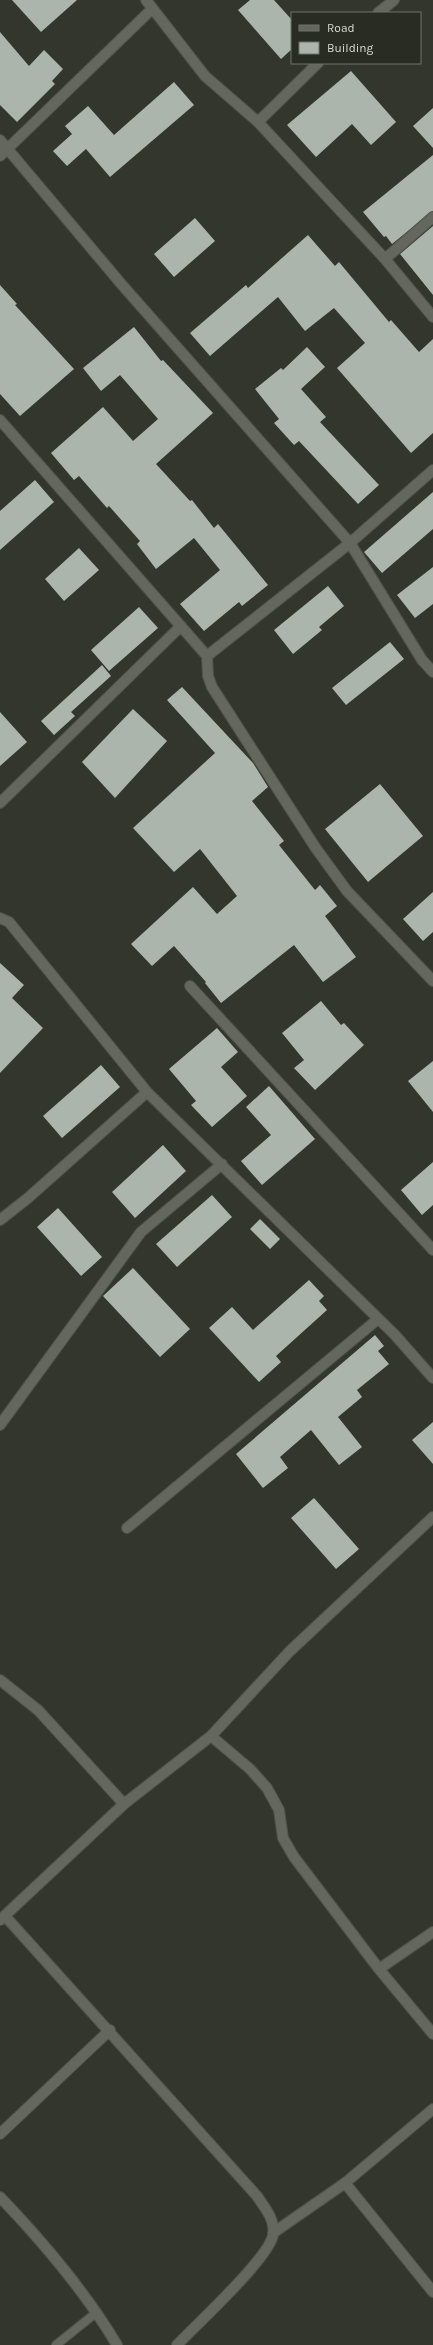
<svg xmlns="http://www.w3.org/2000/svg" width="433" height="2345" viewBox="0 0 433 2345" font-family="Karla,sans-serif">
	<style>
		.building { fill: #abb5ac }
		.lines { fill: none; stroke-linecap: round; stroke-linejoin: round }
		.lane-casing { stroke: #4f524b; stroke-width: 10 }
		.street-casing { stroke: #4f524b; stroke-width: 12 }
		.lane { stroke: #63675d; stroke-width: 8 }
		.street { stroke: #63675d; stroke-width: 10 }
	</style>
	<rect width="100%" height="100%" fill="#32362d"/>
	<path class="building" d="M12,0H77L41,32Z
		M250,0H274L292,20V49L281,59L238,10Z
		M0,32L29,66L44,50L63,69L52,81L55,84L17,122L0,105Z
		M351,71L396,122L371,145L352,124L316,157L287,125Z
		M174,82L194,105L110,177L86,149L67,166L53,151L72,134L65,126L88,106L114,135Z
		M433,108V148L413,126Z
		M433,155V211L392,244L386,236L384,237L363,212Z
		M195,218L215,241L174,277L154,254Z
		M433,226V295L400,254Z
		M308,235L335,266L339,262L389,322L391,320L419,352L433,339V433L411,453L337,368L365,343L334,308L305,331L278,297L210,356L190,333L246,285L248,288Z
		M0,285L17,304L15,305L74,369L20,416L0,394Z
		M134,327L161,361L163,360L213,413L156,464L190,501L192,500L214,528L218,524L268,585L242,606L239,602L204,631L180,604L220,570L194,538L156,569L137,544L140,541L109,506L107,508L79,476L74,480L51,453L103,407L133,441L158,419L120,375L101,391L83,368Z
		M307,347L325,367L301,389L326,417L320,422L379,485L358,504L299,441L294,445L274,423L279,419L255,389L281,368L283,370Z
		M35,480L54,502L0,550V511Z
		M433,492V529L382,573L364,552Z
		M79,548L99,570L64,601L45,579Z
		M433,567V604L415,618L397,595Z
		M328,586L344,606L319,627L322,630L293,654L274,630Z
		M139,607L158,628L109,671L91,650Z
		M390,642L404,659L346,705L332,688Z
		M102,665L111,676L71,712L75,716L54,735L41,721Z
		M182,687L253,763L268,787L252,801L284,841L279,845L315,890L320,885L337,906L325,916L356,957L323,982L294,945L221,1003L205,983L206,982L174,946L152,966L131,944L193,887L217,914L237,896L200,849L174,872L133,828L215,753L167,700Z
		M133,709L167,741L115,798L82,762Z
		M0,712L27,742L0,766Z
		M380,784L423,836L368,882L325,829Z
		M433,892V932L423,941L403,919Z
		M0,963L24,985L12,998L43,1028L0,1073Z
		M321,1001L341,1025L344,1023L364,1045L315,1090L294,1068L304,1060L282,1033Z
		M217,1028L238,1052L221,1067L247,1096L212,1127L191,1105L196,1101L169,1069Z
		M433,1061V1112L408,1081Z
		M101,1065L120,1087L62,1138L43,1116Z
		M269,1086L315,1139L262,1185L241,1161L271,1135L246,1107Z
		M163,1145L186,1171L135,1218L112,1192Z
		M433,1162V1205L422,1215L401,1190Z
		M212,1195L232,1217L177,1267L156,1244Z
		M58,1208L102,1257L81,1276L37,1227Z
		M260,1219L280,1239L270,1249L250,1229Z
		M133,1268L190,1329L160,1357L103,1296Z
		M309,1280L324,1296L319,1301L327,1310L276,1356L281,1362L259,1382L209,1328L232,1307L253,1330Z
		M375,1335L384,1346L378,1351L389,1364L357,1390L362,1397L338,1417L362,1447L339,1465L311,1430L280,1457L288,1468L263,1488L236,1454Z
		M433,1422V1464L412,1440Z
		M314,1498L359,1549L336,1569L291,1518Z"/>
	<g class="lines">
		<defs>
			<path id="lane" d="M56,2345L97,2312"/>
			<path id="street" d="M146,0L205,76L258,122L385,259L433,317
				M378,13L394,0
				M258,122L318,63
				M0,140L123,286L350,543L422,660L433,672
				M0,156L152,9
				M385,259L433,217
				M0,420L207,656L350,543L433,470
				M207,656L208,676L212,687L315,847L347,891L433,981
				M0,803L181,626
				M0,918L9,922L147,1092L395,1335L433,1378
				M190,986L433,1250
				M0,1220L28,1198L147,1092
				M0,1425L141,1232L222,1164
				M127,1528L378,1319
				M0,1680L38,1710L124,1804
				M211,1736L250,1769L267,1788L279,1810L283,1838L294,1857L379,1969L433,2034
				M5,1916L257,2196C264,2207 276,2220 273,2235C269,2258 197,2324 177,2345
				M0,1920L124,1804L211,1736L290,1651L433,1517
				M379,1969L433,1932
				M0,2134L110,2030
				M345,2183L433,2292
				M0,2197C44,2243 85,2291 117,2345
				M273,2233L345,2183L433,2109"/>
		</defs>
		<use href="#lane" class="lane-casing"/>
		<use href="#street" class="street-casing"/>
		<use href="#lane" class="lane"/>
		<use href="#street" class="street"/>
	</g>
	<rect x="291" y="12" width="130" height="52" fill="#282c23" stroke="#6f726b"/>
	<rect x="299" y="25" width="20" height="6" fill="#63675d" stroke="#6f726b"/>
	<text x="327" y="32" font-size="12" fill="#d9dcd6">Road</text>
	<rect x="299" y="42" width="20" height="12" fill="#abb5ac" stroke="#6f726b"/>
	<text x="327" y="52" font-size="12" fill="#d9dcd6">Building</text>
</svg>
